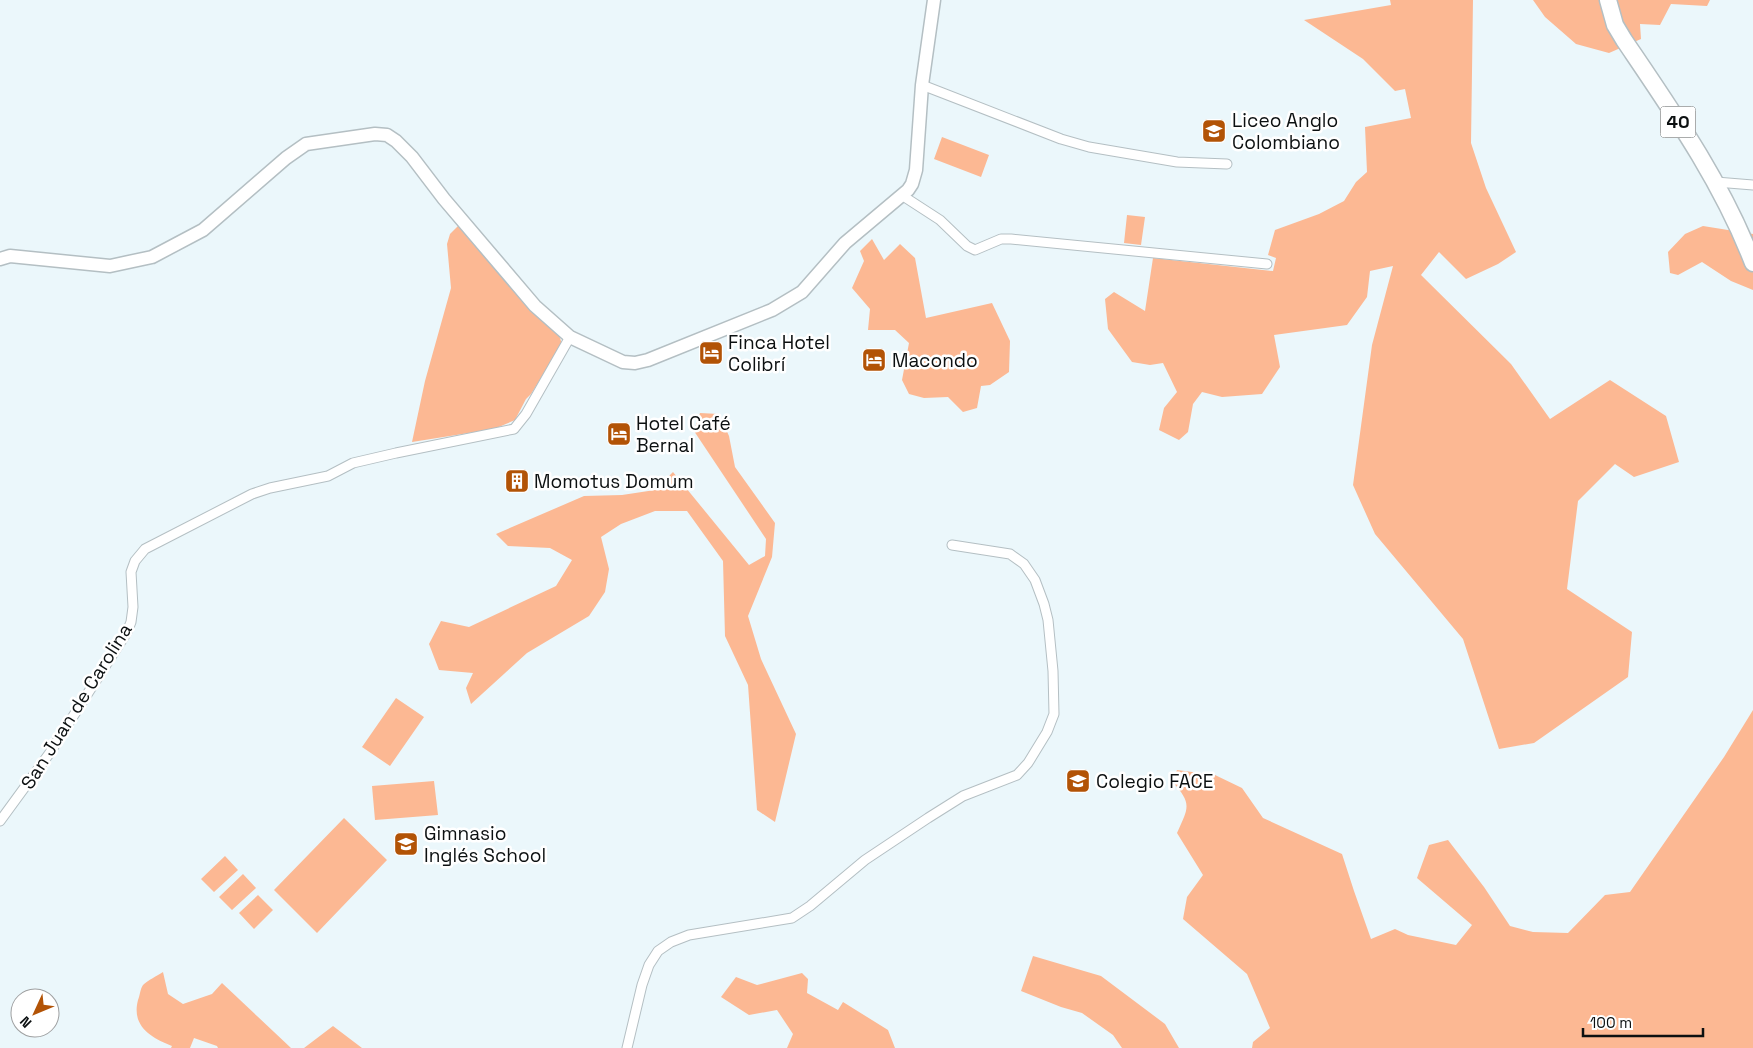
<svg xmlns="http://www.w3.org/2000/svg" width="1753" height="1048" viewBox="0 0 1753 1048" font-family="'Space Grotesk',sans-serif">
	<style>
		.green { fill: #fcb893 }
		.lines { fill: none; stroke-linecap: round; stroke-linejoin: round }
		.street-casing { stroke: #b4bfc3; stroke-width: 11 }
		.secondary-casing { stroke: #b4bfc3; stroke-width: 15 }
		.highway-casing { stroke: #b4bfc3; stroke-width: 19 }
		.street { stroke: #fff; stroke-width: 9 }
		.secondary { stroke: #fff; stroke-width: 12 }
		.highway { stroke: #fff; stroke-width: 16 }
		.labels { text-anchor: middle; stroke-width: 5; stroke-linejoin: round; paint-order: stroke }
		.shield { fill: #fff; stroke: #555858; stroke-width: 1 }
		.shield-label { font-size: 18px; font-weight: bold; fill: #0c1011 }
		.poi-label { font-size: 19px; fill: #0c1011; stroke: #fff; text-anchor: start }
		.street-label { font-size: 19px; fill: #0c1011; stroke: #fff }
	</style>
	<rect width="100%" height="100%" fill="#ebf7fb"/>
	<path class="green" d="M1390,0H1473L1471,143L1486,188L1516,252L1498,264L1466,279L1439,252L1421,275L1511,364L1550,419L1610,380L1666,416L1679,462L1634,477L1615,464L1578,501L1567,589L1632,632L1628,677L1534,743L1499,749L1463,639L1375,534L1353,485L1372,345L1393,266L1370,271L1367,297L1347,325L1274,335L1280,367L1262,394L1222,397L1202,392L1193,404L1188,432L1179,440L1159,430L1164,408L1177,392L1163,363L1150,365L1132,362L1108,329L1105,299L1114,292L1145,311L1153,258L1273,271L1276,258L1268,255L1275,230L1319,214L1344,201L1356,182L1367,172L1365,127L1411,118L1405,89L1395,91L1363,59L1304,20L1391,5Z
		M1533,0H1710L1707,6L1671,4L1660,25L1640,24L1641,39L1609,53L1576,44L1545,17Z
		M942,137L989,155L981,177L934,159Z
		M1127,215L1145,217L1141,245L1124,243Z
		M458,226L530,309L559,335L562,344L531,394L526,399L515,420L494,429L412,442L425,381L451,288L447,244L450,234Z
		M1703,226L1753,234V290L1731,281L1702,262L1678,275L1670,273L1668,252L1685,234Z
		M872,239L884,260L900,244L915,258L926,318L992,303L1010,341L1009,372L990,385L981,386L977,408L963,412L948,397L924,398L909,394L902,380L909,343L895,330H868L870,309L852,288L864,261L860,251Z
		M700,413L719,414L729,436L735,467L775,523L772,557L748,616L761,659L796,734L775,822L757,810L748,685L725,636L723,561L687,511H655L621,524L601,537L609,569L605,592L589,616L527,653L471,704L466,688L473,673L439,670L429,644L441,621L469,627L556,586L572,560L550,548L508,546L496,534L584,496L622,495L655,490L673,472L749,565L765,556L766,539L694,431Z
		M396,698L424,717L390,766L362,747Z
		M1753,710V1048H1252L1253,1042L1270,1028L1247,974L1183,919L1187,897L1203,875L1177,833C1189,806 1192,804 1172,781L1177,770L1215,775L1242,788L1263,818L1342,854L1354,891L1371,939L1395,929L1408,935L1456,945L1472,925L1417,878L1429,845L1448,840L1484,887L1510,926L1533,932L1568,933L1605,895L1630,892L1724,757Z
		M434,781L438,815L375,820L372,786Z
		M344,818L387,860L317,933L274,890Z
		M225,856L238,870L214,892L201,879Z
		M243,874L256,888L232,910L219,897Z
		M258,895L273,910L254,929L239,913Z
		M1033,956L1101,976L1165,1024L1179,1048H1122L1113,1035L1082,1013L1061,1007L1021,991Z
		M163,972L168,994L183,1004L212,994L222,983L291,1048H218L217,1046L194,1038L190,1048H171L172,1046C152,1038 131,1027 138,1000C140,996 140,989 143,985C148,980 157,976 163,972Z
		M802,973L808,979L807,993L838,1010L843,1002L888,1030L895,1048H787L793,1034L777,1010L749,1015L721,997L736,977L757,985Z
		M333,1026L362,1048H304Z"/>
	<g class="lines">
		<defs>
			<path id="street" d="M922,85L1061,139L1089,147L1177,162L1227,164
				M1716,182L1753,185
				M903,196L940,220L967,246L975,250L1001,239H1011L1267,264
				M0,821L49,754L127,632L131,622L133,607L131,572L135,561L145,549L252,494L270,488L328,476L353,463L396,453L514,429L526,414L570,337
				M627,1048L642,985L649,965L658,951L671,942L689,935L792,918L810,906L865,860L928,818L963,796L1017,775L1028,763L1047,732L1054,714L1053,671L1048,620L1044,604L1035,580L1024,564L1010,554L952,545"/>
			<path id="secondary" d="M0,259L10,256L110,266L152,257L203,230L286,158L306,144L375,134L387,135L396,141L412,157L444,199L535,306L570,337L623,362L635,363L648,360L772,310L802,292L845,243L908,190L912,184L916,170L922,85L934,0"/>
			<path id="highway" d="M1608,0L1615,25L1624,40C1672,111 1722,182 1753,263"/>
		</defs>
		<use href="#street" class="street-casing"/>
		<use href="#secondary" class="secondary-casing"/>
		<use href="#highway" class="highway-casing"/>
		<use href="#street" class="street"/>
		<use href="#secondary" class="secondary"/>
		<use href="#highway" class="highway"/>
	</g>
	<defs>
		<symbol id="school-square" viewBox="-11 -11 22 22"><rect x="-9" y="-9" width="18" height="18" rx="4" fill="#b25306" stroke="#fff"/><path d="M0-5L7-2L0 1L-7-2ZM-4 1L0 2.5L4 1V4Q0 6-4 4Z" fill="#fff"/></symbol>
		<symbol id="hotel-square" viewBox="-11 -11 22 22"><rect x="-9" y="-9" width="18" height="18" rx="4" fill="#b25306" stroke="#fff"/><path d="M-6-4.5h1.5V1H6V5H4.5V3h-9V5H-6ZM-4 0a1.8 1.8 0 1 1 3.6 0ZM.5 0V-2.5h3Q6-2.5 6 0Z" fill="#fff"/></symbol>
		<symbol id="building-square" viewBox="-11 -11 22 22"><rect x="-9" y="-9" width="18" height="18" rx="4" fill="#b25306" stroke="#fff"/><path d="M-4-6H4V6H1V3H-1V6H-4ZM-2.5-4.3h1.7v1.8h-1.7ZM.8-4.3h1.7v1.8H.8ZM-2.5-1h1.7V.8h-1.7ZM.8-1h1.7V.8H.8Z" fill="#fff"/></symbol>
	</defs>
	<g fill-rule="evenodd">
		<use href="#school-square" x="1200" y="117" width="28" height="28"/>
		<use href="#hotel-square" x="697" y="339" width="28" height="28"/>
		<use href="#hotel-square" x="860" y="346" width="28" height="28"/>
		<use href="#hotel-square" x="605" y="420" width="28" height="28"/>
		<use href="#building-square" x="503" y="467" width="28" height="28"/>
		<use href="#school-square" x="1064" y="767" width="28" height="28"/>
		<use href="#school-square" x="392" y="830" width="28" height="28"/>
	</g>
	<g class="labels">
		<rect class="shield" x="1660.5" y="106.5" width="35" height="31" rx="4"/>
		<g class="shield-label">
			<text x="1678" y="128">40</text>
		</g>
		<g class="poi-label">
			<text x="1232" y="127">Liceo Anglo<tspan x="1232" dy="22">Colombiano</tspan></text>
			<text x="728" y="349">Finca Hotel<tspan x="728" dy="22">Colibrí</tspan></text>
			<text x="892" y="367">Macondo</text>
			<text x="636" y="430">Hotel Café<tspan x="636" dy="22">Bernal</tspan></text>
			<text x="534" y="488">Momotus Domum</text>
			<text x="1096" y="788">Colegio FACE</text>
			<text x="424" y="840">Gimnasio<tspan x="424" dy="22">Inglés School</tspan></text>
		</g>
		<g class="street-label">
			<text transform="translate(76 706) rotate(-58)" y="7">San Juan de Carolina</text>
		</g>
	</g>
	<g transform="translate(35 1013) rotate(226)"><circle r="24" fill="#ffffff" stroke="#9e9fa0"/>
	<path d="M0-4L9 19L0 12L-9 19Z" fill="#b25306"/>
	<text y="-8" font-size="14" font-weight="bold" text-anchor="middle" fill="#0c1011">N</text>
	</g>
	<path d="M1583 1028v8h120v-8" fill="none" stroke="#0c1011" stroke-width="2.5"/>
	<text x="1590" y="1028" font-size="15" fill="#0c1011" stroke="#ffffff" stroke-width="4" paint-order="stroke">100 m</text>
</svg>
